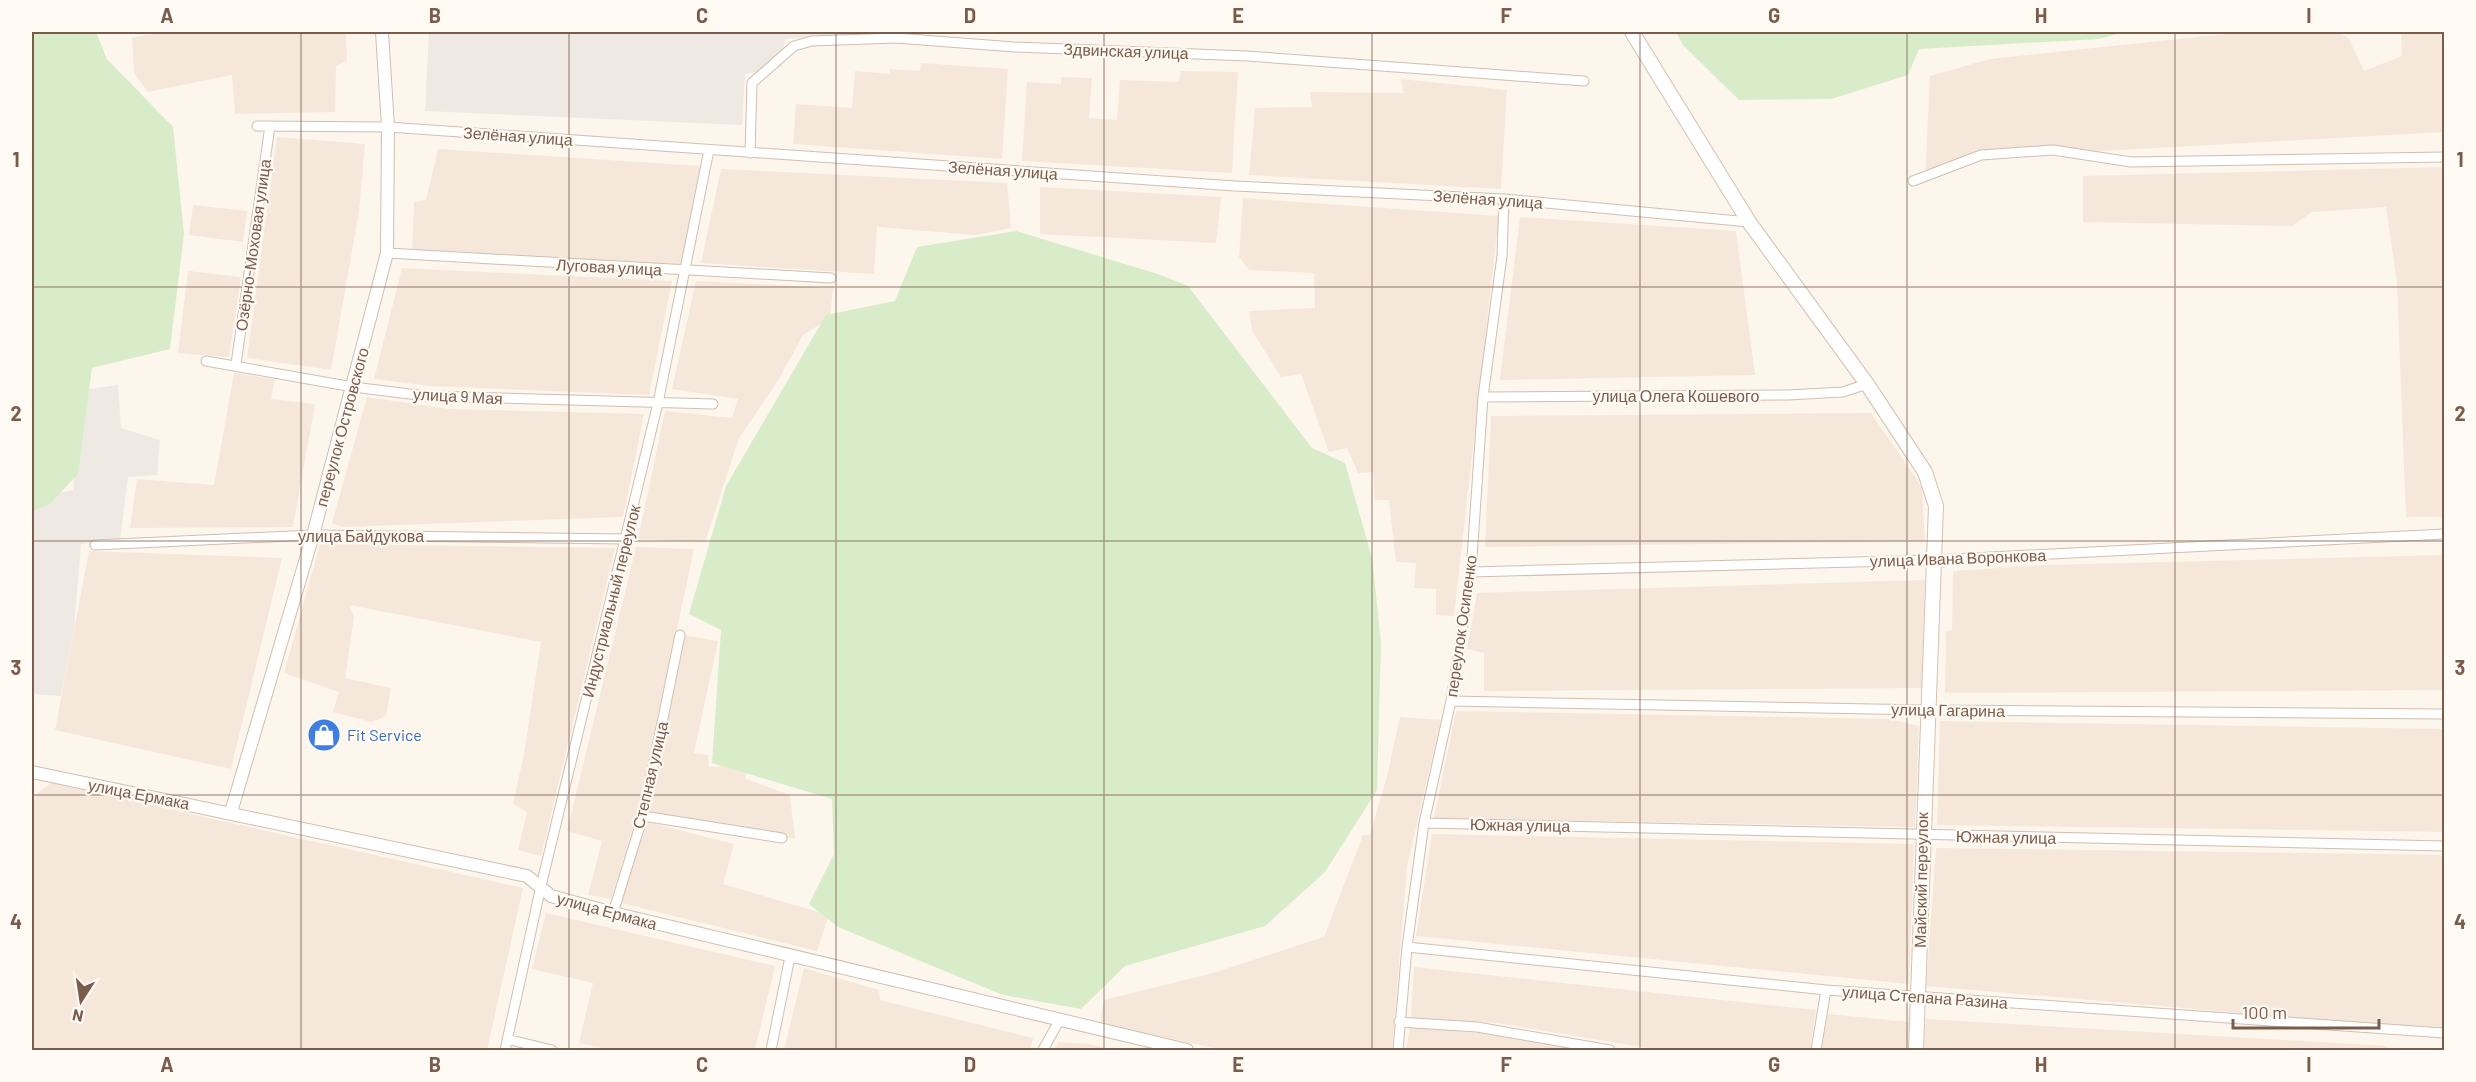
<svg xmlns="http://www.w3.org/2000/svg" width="2476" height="1082" viewBox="0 0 2476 1082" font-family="Barlow,sans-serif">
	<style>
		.residential { fill: #f5e8da }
		.industrial { fill: #efe9e4 }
		.green { fill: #d8ecc9 }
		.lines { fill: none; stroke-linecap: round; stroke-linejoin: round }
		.minor-casing { stroke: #d1beb0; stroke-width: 11 }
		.tertiary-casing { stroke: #d1beb0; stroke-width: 14 }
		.secondary-casing { stroke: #d6c0b0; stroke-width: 16 }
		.minor { stroke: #fff; stroke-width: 9 }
		.tertiary { stroke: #fff; stroke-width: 12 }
		.secondary { stroke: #fff; stroke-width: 14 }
		.grid { fill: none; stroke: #7a5c4d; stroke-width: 1.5; stroke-opacity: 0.55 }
		.labels { text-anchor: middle; stroke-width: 4.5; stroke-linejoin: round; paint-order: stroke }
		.street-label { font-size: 16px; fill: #7a5c4d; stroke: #fffaf3 }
		.shop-label { font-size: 16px; fill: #366cbe; stroke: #fffaf3; text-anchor: start }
		.neatline { fill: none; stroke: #7a5c4d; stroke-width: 2 }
		.grid-label { font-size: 20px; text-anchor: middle; font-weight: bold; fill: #7a5c4d }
	</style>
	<rect width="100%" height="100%" fill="#fdf6ec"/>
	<path class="residential" d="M162,32H346L347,61L336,66L335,112L235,114L232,75L148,92L134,73L132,38Z
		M2244,32H2339L2349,39L2364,71L2402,56L2401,32H2444V132L1978,158L1925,179L1930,76L1990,59Z
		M921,63L1008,69L1002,159L793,144L796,104L852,108L855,71L890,74V69L920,71Z
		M1181,71L1238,72L1232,173L1022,161L1027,82L1061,84V77L1092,78L1089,118L1117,120L1120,80L1179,82Z
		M1401,79L1507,90L1501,189L1249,175L1255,108L1312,107L1310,92L1403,93Z
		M277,137L365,144L359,212L331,370L247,358Z
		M438,149L701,166L683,265L412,251L414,202L426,200Z
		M2444,167V517H2406L2397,283L2386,207L2312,212L2292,226L2083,222V176Z
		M721,169L1007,183L1011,228L976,235L877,227L874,274L701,263Z
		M1040,187L1221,197L1216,243L1040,234Z
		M1243,198L1499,216L1454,616L1436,615V589L1414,588L1416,563L1396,562L1389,500H1375L1373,472L1358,473L1347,448L1329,452L1301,374L1281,377L1252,331L1249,311L1315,308L1314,273L1249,270L1239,257Z
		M193,205L247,211L243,242L189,235Z
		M1520,217L1736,231L1755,375L1500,380Z
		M402,268L672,281L649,395L430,386L374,379Z
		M188,271L241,277L229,357L178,353Z
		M696,281L833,288L830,318L803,335L779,379L739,438L705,542L638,539L665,411L732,418L738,399L672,389Z
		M234,373L275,379L271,399L315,404L293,527L130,528L137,479L214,485Z
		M367,397L449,409L644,414L623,517L343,527L332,523Z
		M1871,413L1922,487L1925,541L1485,547L1491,416Z
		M320,544L615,548L541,856L518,850L527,812L513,804L524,754L541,642L349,605L354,617L345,678L391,688L386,716L372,722L333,712L339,692L284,673Z
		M636,547L694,549L640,804L611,899L588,895L602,841L567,831Z
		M89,551L282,558L231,769L55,730Z
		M2444,555V690L1945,693L1946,631L1952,630L1953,571L2044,565Z
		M1925,580L1922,688L1484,691V653L1467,649L1477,593Z
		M684,635L718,641L694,753L708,755L709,767L746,764V779L790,795L795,839L648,812Z
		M1456,711L1889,719L1919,726L1915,827L1434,818Z
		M1400,717L1441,720L1407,867L1392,1050H1223L1100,1023L1104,1000L1213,973L1324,937L1363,835H1370L1387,776Z
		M1940,721L2444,729V832L1937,825Z
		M51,783L523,888L487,1050H32V812L35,795Z
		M647,822L734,844L723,884L829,915L817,951L621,903Z
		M1432,834L1914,844L1909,984L1416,936Z
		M1936,848L2444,855V1027L2370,1024L1926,986Z
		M546,913L775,966L755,1050H611L579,1043L593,983L532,969Z
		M1414,967L1816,1010L1810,1050H1659L1497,1023L1411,1018Z
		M804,968L879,990L880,1000L1033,1038L1030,1050H784Z
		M1828,1014L1909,1022L1907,1050H1821Z
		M1926,1019L2387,1046V1050H1924Z
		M1410,1027L1479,1033L1586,1050H1406Z
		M1059,1042L1089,1044L1116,1050H1053Z"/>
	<path class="industrial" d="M429,32H893V33L785,39L781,67L745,74L742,125L425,111Z
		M118,385L121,428L160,440L157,475L128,477L120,540L81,544L74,629L61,696L32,694V500L44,495L73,490L82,390Z"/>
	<path class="green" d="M32,32H96L107,59L173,127L184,234L170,349L92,368L78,474L50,504L32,511Z
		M1676,32H2124L2099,39L1919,49L1908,75L1831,99L1739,100L1683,45Z
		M1016,231L1158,274L1188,286L1312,448L1345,463L1372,558L1381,642L1377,790L1325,872L1265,926L1125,966L1081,1009L1003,995L838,927L809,904L834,854L832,799L712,763L721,630L689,614L726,486L826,315L895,301L917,247Z"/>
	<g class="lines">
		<defs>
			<path id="minor" d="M257,126L388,127L1235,186L1504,199L1749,222
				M750,153L752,83L794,46L812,41L896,38L1014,47L1247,56L1584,81
				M1913,181L1981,155L2053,150L2131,162L2444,157
				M387,253L831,278
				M206,361L353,387L426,396L713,404
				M236,364L270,126
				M1483,397L1788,395L1843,392L1867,384
				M95,545L313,535L626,539
				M1471,572L1933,560L2444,534
				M1451,701L1927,710L2444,714
				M643,816L782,838
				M1424,823L2444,846
				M613,913L643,816L680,635
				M1407,947L1826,990L2444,1033
				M1399,1022L1477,1027L1610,1050
				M507,1039L552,1050
				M505,1050L541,886L658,403L709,150
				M771,1050L790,957
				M1043,1050L1059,1021
				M1398,1050L1407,947L1424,823L1451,701L1471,572L1483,397L1502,256L1504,199
				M1816,1050L1826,990"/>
			<path id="tertiary" d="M32,772L527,876L551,896L613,913L1187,1050
				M231,812L313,535L387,253L388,127L382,32"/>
			<path id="secondary" d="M1632,32L1749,222L1867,384L1925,472L1936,506L1916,1050"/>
		</defs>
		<use href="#minor" class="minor-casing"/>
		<use href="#tertiary" class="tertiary-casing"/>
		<use href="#secondary" class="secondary-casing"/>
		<use href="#minor" class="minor"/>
		<use href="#tertiary" class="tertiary"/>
		<use href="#secondary" class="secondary"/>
	</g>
	<path class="grid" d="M301,32V1050M569,32V1050M836,32V1050M1104,32V1050M1372,32V1050M1640,32V1050M1907,32V1050M2175,32V1050M32,287H2444M32,541H2444M32,795H2444"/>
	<defs>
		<symbol id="shop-disc" viewBox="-11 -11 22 22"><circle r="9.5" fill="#3f7fe0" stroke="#fffaf3"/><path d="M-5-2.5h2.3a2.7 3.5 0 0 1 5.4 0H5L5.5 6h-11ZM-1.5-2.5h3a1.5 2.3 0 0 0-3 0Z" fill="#fff"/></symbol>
	</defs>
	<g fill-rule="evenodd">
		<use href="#shop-disc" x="305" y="716" width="38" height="38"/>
	</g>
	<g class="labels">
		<g class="street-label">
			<text transform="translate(1126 51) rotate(2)" y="6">Здвинская улица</text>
			<text transform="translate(518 136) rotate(4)" y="6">Зелёная улица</text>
			<text transform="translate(1003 170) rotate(4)" y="6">Зелёная улица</text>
			<text transform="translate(1488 199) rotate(4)" y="6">Зелёная улица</text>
			<text transform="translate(253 245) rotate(-82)" y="6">Озёрно-Моховая улица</text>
			<text transform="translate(609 267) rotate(3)" y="6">Луговая улица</text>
			<text transform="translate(458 396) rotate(3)" y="6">улица 9 Мая</text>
			<text x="1676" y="402">улица Олега Кошевого</text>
			<text transform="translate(342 427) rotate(-75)" y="6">переулок Островского</text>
			<text x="361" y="542">улица Байдукова</text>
			<text transform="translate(1958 558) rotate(-2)" y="6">улица Ивана Воронкова</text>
			<text transform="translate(611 601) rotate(-76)" y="6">Индустриальный переулок</text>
			<text transform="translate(1461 626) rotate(-82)" y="6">переулок Осипенко</text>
			<text transform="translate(1948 710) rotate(1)" y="6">улица Гагарина</text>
			<text transform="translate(650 775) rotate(-77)" y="6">Степная улица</text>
			<text transform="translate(139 794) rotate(11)" y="6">улица Ермака</text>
			<text transform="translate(1520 825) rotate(1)" y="6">Южная улица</text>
			<text transform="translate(2006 837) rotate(1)" y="6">Южная улица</text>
			<text transform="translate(1921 880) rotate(-89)" y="6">Майский переулок</text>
			<text transform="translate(607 911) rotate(15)" y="6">улица Ермака</text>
			<text transform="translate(1925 997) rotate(4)" y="6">улица Степана Разина</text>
		</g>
		<g class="shop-label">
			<text x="347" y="741">Fit Service</text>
		</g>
	</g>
	<rect width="2476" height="1082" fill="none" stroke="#fffaf3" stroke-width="66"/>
	<g transform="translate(81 1001) rotate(192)" stroke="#fffaf3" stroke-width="4.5" paint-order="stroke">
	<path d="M0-4.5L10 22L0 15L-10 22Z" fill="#7a5c4d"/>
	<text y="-9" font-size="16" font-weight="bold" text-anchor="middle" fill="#7a5c4d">N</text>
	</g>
	<path d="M2233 1019v9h146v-9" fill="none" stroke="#7a5c4d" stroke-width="3"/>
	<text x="2242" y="1019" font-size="18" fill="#7a5c4d" stroke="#fffaf3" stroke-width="4.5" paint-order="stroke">100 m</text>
	<rect x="33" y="33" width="2410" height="1016" class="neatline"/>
	<g class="grid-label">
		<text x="167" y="23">A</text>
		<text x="435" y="23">B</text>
		<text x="702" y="23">C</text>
		<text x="970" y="23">D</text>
		<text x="1238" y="23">E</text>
		<text x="1506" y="23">F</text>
		<text x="1774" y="23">G</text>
		<text x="2041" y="23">H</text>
		<text x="2309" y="23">I</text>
		<text x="16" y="167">1</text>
		<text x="2460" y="167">1</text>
		<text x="16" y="421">2</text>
		<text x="2460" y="421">2</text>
		<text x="16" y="675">3</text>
		<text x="2460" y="675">3</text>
		<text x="16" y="929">4</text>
		<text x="2460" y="929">4</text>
		<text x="167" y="1072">A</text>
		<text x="435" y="1072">B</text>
		<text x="702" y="1072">C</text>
		<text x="970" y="1072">D</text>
		<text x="1238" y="1072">E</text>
		<text x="1506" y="1072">F</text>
		<text x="1774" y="1072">G</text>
		<text x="2041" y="1072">H</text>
		<text x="2309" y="1072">I</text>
	</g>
</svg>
